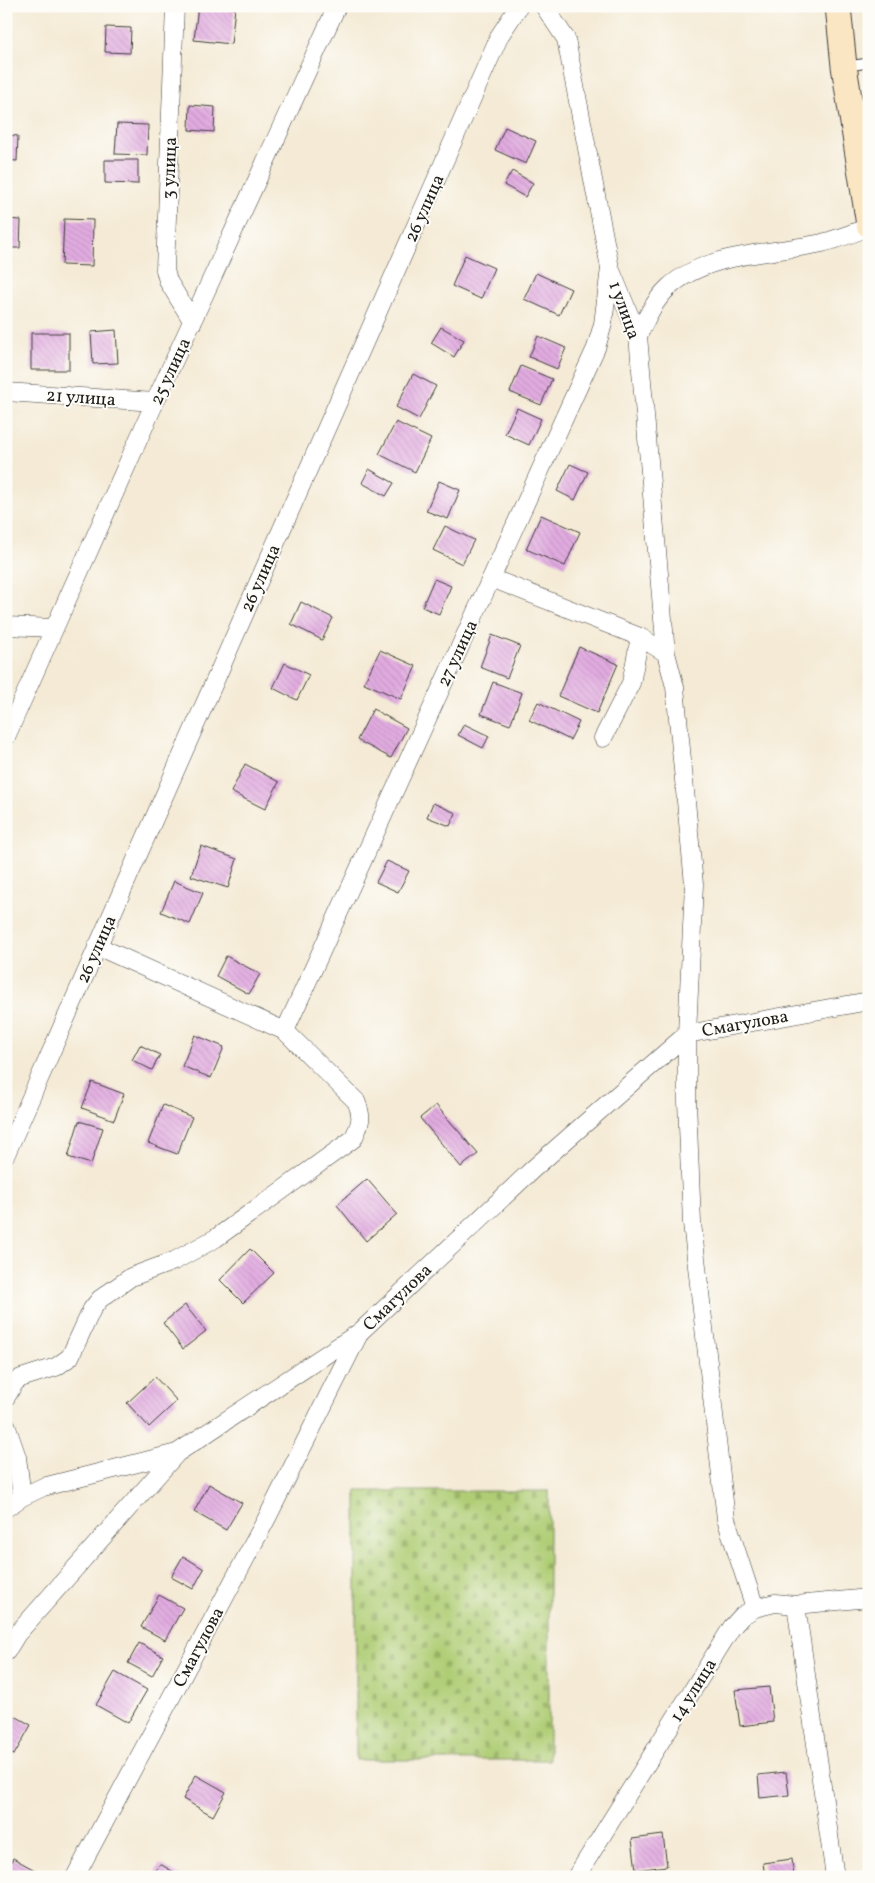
<svg xmlns="http://www.w3.org/2000/svg" width="875" height="1883" viewBox="0 0 875 1883" font-family="Vollkorn,serif">
	<style>
		.cemetery { fill: url(#cemetery-stones); stroke: #667448 }
		.building { fill: url(#building-back-hatch) }
		.lines { fill: none; stroke-linecap: round; stroke-linejoin: round }
		.lane-casing { stroke: #3c3b38; stroke-width: 11 }
		.street-casing { stroke: #3c3b38; stroke-width: 19 }
		.secondary-casing { stroke: #3c3b38; stroke-width: 27 }
		.lane { stroke: #fff; stroke-width: 9 }
		.street { stroke: #fff; stroke-width: 18 }
		.secondary { stroke: #fbe6c4; stroke-width: 25 }
		.labels { text-anchor: middle; stroke-width: 4; stroke-linejoin: round; paint-order: stroke }
		.street-label { font-size: 18px; fill: #1c1c1c; stroke: #fdfcf7 }
	</style>
	<defs>
		<pattern id="cemetery-stones" width="16" height="16" patternUnits="userSpaceOnUse" patternTransform="scale(1.25)"><rect width="16" height="16" fill="#afcd74"/><path d="M2 7V4a2 2 0 0 1 4 0v3zM10 15v-3a2 2 0 0 1 4 0v3z" fill="#96af64"/></pattern>
		<pattern id="building-back-hatch" width="6" height="6" patternUnits="userSpaceOnUse" patternTransform="scale(1.25)"><rect width="6" height="6" fill="#e2ace1"/><path d="M-1 5l2 2M0 0l6 6M5-1l2 2" fill="none" stroke="#c193c0"/></pattern>
	</defs>
	<rect width="100%" height="100%" fill="#fdfcf7"/>
	<filter id="ink" filterUnits="userSpaceOnUse"><feTurbulence type="fractalNoise" baseFrequency=".02" numOctaves="2"/><feDisplacementMap in="SourceGraphic" scale="10" xChannelSelector="R" yChannelSelector="G"/><feConvolveMatrix kernelMatrix="1 2 1 2 8 2 1 2 1" color-interpolation-filters="sRGB"/></filter>
	<filter id="wash" filterUnits="userSpaceOnUse"><feTurbulence type="fractalNoise" baseFrequency=".0096" numOctaves="4" result="noise"/><feDisplacementMap in="SourceGraphic" scale="20" xChannelSelector="R" yChannelSelector="G"/><feGaussianBlur stdDeviation="1.12" result="paint"/><feColorMatrix in="noise" values="0 0 0 0 0 0 0 0 0 0 0 0 0 0 0 0 0 1.4 0 .05"/><feComposite in="paint" operator="in"/></filter>
	<g filter="url(#wash)">
		<rect width="100%" height="100%" fill="#f4ead5"/>
		<path class="cemetery" d="M356,1491H549V1760H356Z"/>
		<g id="blocks">
			<path class="building" d="M198,6L235,8L231,44L194,40Z
				M106,27L131,28L130,53L105,52Z
				M190,105L215,107L214,132L189,130Z
				M117,124L148,125L147,155L115,154Z
				M505,127L536,141L526,164L495,150Z
				M6,135L18,136L17,161L6,160Z
				M105,160H138V184L105,183Z
				M512,171L533,183L525,197L504,185Z
				M6,219L21,220L20,248H6Z
				M64,219L93,220L92,266L62,265Z
				M465,255L494,268L481,299L452,286Z
				M536,273L571,289L559,315L524,299Z
				M441,327L464,340L454,357L431,343Z
				M116,330L118,363L93,364L91,332Z
				M31,333H69V370H31Z
				M538,336L566,348L557,369L529,357Z
				M521,366L552,379L541,405L510,392Z
				M413,374L436,386L419,419L396,407Z
				M517,408L541,419L529,445L505,434Z
				M396,422L431,439L415,472L379,454Z
				M570,464L588,472L575,500L557,491Z
				M369,469L394,483L386,496L362,483Z
				M439,481L460,490L448,519L426,511Z
				M541,515L580,532L565,566L526,549Z
				M445,526L474,540L462,564L433,550Z
				M434,579L451,586L439,614L422,607Z
				M301,602L333,618L322,640L291,624Z
				M492,635L520,646L507,678L480,667Z
				M579,647L618,664L597,713L558,696Z
				M380,650L416,666L401,699L364,683Z
				M285,663L309,675L297,700L273,688Z
				M493,682L522,693L510,725L481,714Z
				M538,702L579,722L570,740L529,720Z
				M373,709L407,728L391,758L357,740Z
				M464,724L489,736L483,748L458,735Z
				M245,764L279,782L265,809L231,792Z
				M433,803L456,813L450,826L427,817Z
				M201,846L237,859L228,888L191,876Z
				M387,861L409,871L398,892L376,882Z
				M174,881L203,893L190,924L161,912Z
				M226,956L260,974L249,994L216,976Z
				M195,1035L224,1047L211,1078L182,1066Z
				M140,1045L160,1055L152,1070L132,1060Z
				M92,1082L124,1094L114,1120L82,1108Z
				M163,1105L192,1117L177,1154L148,1143Z
				M436,1105L478,1154L461,1167L420,1118Z
				M79,1121L103,1128L91,1164L68,1157Z
				M367,1179L397,1214L366,1241L337,1205Z
				M250,1249L274,1273L243,1303L220,1280Z
				M185,1305L206,1331L183,1349L163,1323Z
				M155,1377L177,1401L149,1427L127,1403Z
				M209,1484L242,1503L226,1530L194,1512Z
				M183,1556L204,1569L193,1589L171,1577Z
				M159,1595L183,1608L165,1640L141,1627Z
				M139,1643L163,1656L152,1676L128,1663Z
				M115,1672L147,1690L128,1723L96,1705Z
				M769,1687L773,1722L740,1726L735,1690Z
				M6,1711L31,1725L14,1755L6,1751Z
				M786,1772L789,1795L760,1798L758,1775Z
				M196,1775L226,1792L213,1816L183,1799Z
				M663,1835L667,1866L636,1870L632,1839Z
				M13,1858L42,1874L40,1877H6V1871Z
				M792,1859L794,1877H765L763,1863Z
				M160,1864L182,1877H152Z"/>
		</g>
	</g>
	<g filter="url(#ink)">
		<use href="#blocks" fill-opacity="0" stroke="#3c3b38" stroke-width="1"/>
		<g class="lines">
			<defs>
				<path id="lane" d="M847,66L869,63"/>
				<path id="street" d="M175,6L165,270L168,281L193,322
					M544,6L566,39L610,268L638,336L666,653
					M638,336C646,319 654,301 668,288C706,252 773,254 822,243C838,239 853,233 869,227
					M6,392L155,402
					M491,578L640,637L666,653L675,687L694,884L687,1034V1101L692,1223L726,1519L755,1608
					M6,626L54,628
					M6,737L155,402L337,6
					M603,738L631,683L640,637
					M285,1031L596,348L603,324L610,268
					M6,1154L500,35L519,6
					M6,1397L15,1382L21,1378L56,1367L70,1357L92,1309L100,1299L131,1277L174,1261L216,1238L353,1139C361,1123 363,1117 356,1101L285,1031L97,946
					M6,1425L17,1457L22,1497
					M6,1508L22,1497L43,1487L177,1453
					M796,1605L835,1877
					M6,1652L17,1634L177,1453L360,1332
					M75,1877L267,1518L360,1332L533,1169L687,1034L869,1001
					M576,1877L732,1627L742,1616L755,1608L775,1603L796,1605L869,1598"/>
				<path id="secondary" d="M838,6L844,66L869,225"/>
			</defs>
			<use href="#lane" class="lane-casing"/>
			<use href="#street" class="street-casing"/>
			<use href="#secondary" class="secondary-casing"/>
			<use href="#lane" class="lane"/>
			<use href="#street" class="street"/>
			<use href="#secondary" class="secondary"/>
		</g>
	</g>
	<g class="labels">
		<g class="street-label">
			<text transform="translate(169 168) rotate(-88)" y="6">3 улица</text>
			<text transform="translate(424 208) rotate(-66)" y="6">26 улица</text>
			<text transform="translate(625 310) rotate(70)" y="6">1 улица</text>
			<text transform="translate(170 371) rotate(-65)" y="6">25 улица</text>
			<text transform="translate(81 397) rotate(4)" y="6">21 улица</text>
			<text transform="translate(260 578) rotate(-66)" y="6">26 улица</text>
			<text transform="translate(457 653) rotate(-65)" y="6">27 улица</text>
			<text transform="translate(96 949) rotate(-66)" y="6">26 улица</text>
			<text transform="translate(745 1023) rotate(-10)" y="6">Смагулова</text>
			<text transform="translate(397 1297) rotate(-44)" y="6">Смагулова</text>
			<text transform="translate(198 1647) rotate(-62)" y="6">Смагулова</text>
			<text transform="translate(693 1690) rotate(-58)" y="6">14 улица</text>
		</g>
	</g>
	<rect width="875" height="1883" fill="none" stroke="#fdfcf7" stroke-width="25"/>
</svg>
